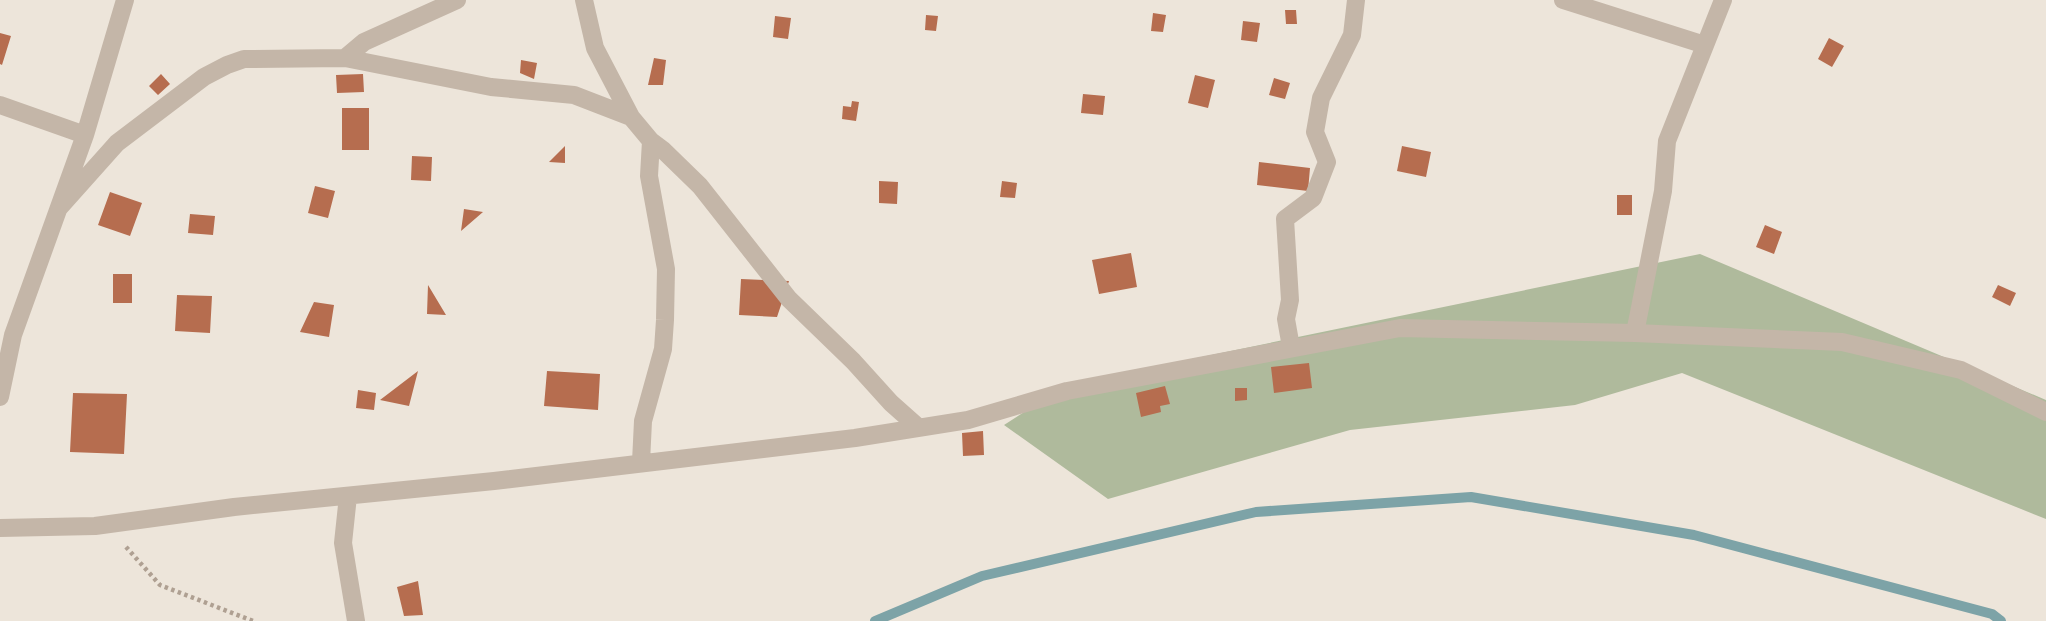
<svg xmlns="http://www.w3.org/2000/svg" width="2046" height="621" viewBox="0 0 2046 621" font-family="Montserrat,sans-serif">
	<style>
		.green { fill: #afba9c }
		.lines { fill: none; stroke-linecap: round; stroke-linejoin: round }
		.stream { stroke: #7da3a7; stroke-width: 10 }
		.building { fill: #b66d4f }
		.path { stroke: #afa092; stroke-width: 4.5; stroke-dasharray: 3.5 3.5; stroke-linecap: butt }
		.minor { stroke: #c4b6a8; stroke-width: 18 }
	</style>
	<rect width="100%" height="100%" fill="#ede5da"/>
	<path class="green" d="M1700,254L2046,400V519L1682,373L1575,405L1350,430L1108,499L1004,425L1066,385Z"/>
	<g class="lines">
		<path class="stream" d="M875,621L982,576L1256,512L1471,497L1694,535L1992,614L2001,621"/>
	</g>
	<path class="building" d="M1285,10H1296L1297,24H1286Z
		M1153,13L1166,15L1163,32L1151,31Z
		M926,15L938,16L936,31L925,30Z
		M775,16L791,18L788,39L773,37Z
		M1243,21L1260,23L1257,42L1241,40Z
		M0,33L11,36L2,65L0,64Z
		M1829,38L1844,46L1832,67L1818,59Z
		M654,58L666,60L663,85H648Z
		M521,60L537,63L534,79L520,73Z
		M161,74L170,84L158,95L149,86Z
		M363,74L364,92L337,93L336,75Z
		M1195,75L1215,80L1208,108L1188,103Z
		M1274,78L1290,83L1285,99L1269,95Z
		M1083,94L1105,96L1103,115L1081,113Z
		M852,101L859,102L856,121L842,119L843,106L851,107Z
		M342,108H369V150H342Z
		M565,146V163L549,162Z
		M1402,146L1431,152L1426,177L1397,171Z
		M412,156L432,157L431,181L411,180Z
		M1259,162L1310,168L1308,191L1257,185Z
		M879,181L898,182L897,204L879,203Z
		M1002,181L1017,183L1015,198L1000,197Z
		M315,186L335,191L328,218L308,213Z
		M110,192L142,203L130,236L98,225Z
		M1617,195H1632V215H1617Z
		M464,209L483,212L461,231Z
		M190,214L215,216L213,235L188,233Z
		M1765,225L1782,232L1774,254L1756,247Z
		M1131,253L1137,287L1099,294L1092,260Z
		M113,274H132V303H113Z
		M741,279L789,281L777,317L739,315Z
		M428,285L446,315L427,314Z
		M1998,285L2016,293L2010,306L1992,297Z
		M177,295L212,296L210,333L175,331Z
		M314,302L334,305L329,337L300,332Z
		M1309,363L1312,388L1274,393L1271,367Z
		M418,371L409,406L380,400Z
		M547,371L600,374L598,410L544,406Z
		M1165,386L1170,404L1160,406L1161,412L1141,417L1136,393Z
		M1235,388H1247V400L1235,401Z
		M358,390L376,393L374,410L356,408Z
		M73,393L127,394L124,454L70,452Z
		M983,431L984,455L963,456L962,433Z
		M418,581L423,615L404,616L397,587Z"/>
	<g class="lines">
		<path class="path" d="M126,547L160,585L253,621"/>
		<path class="minor" d="M584,0L595,48L631,117L651,141L663,150L700,186L789,299L853,361L891,403L918,427
			M1563,0L1705,45
			M345,58L364,42L457,0
			M0,105L85,135
			M59,208L117,143L204,77L227,65L244,59L345,58L491,87L574,95L631,117
			M1635,333L1663,191L1667,141L1723,0
			M1291,347L1286,319L1290,300L1285,219L1313,198L1327,162L1315,132L1321,98L1352,35L1356,0
			M0,397L13,335L85,135L125,0
			M641,462L643,421L663,349L665,320L666,269L649,176L651,141
			M348,496L343,543L356,621
			M0,528L95,526L234,507L494,481L855,438L968,420L1067,391L1400,328L1635,333L1842,342L1961,370L2046,412"/>
	</g>
</svg>
